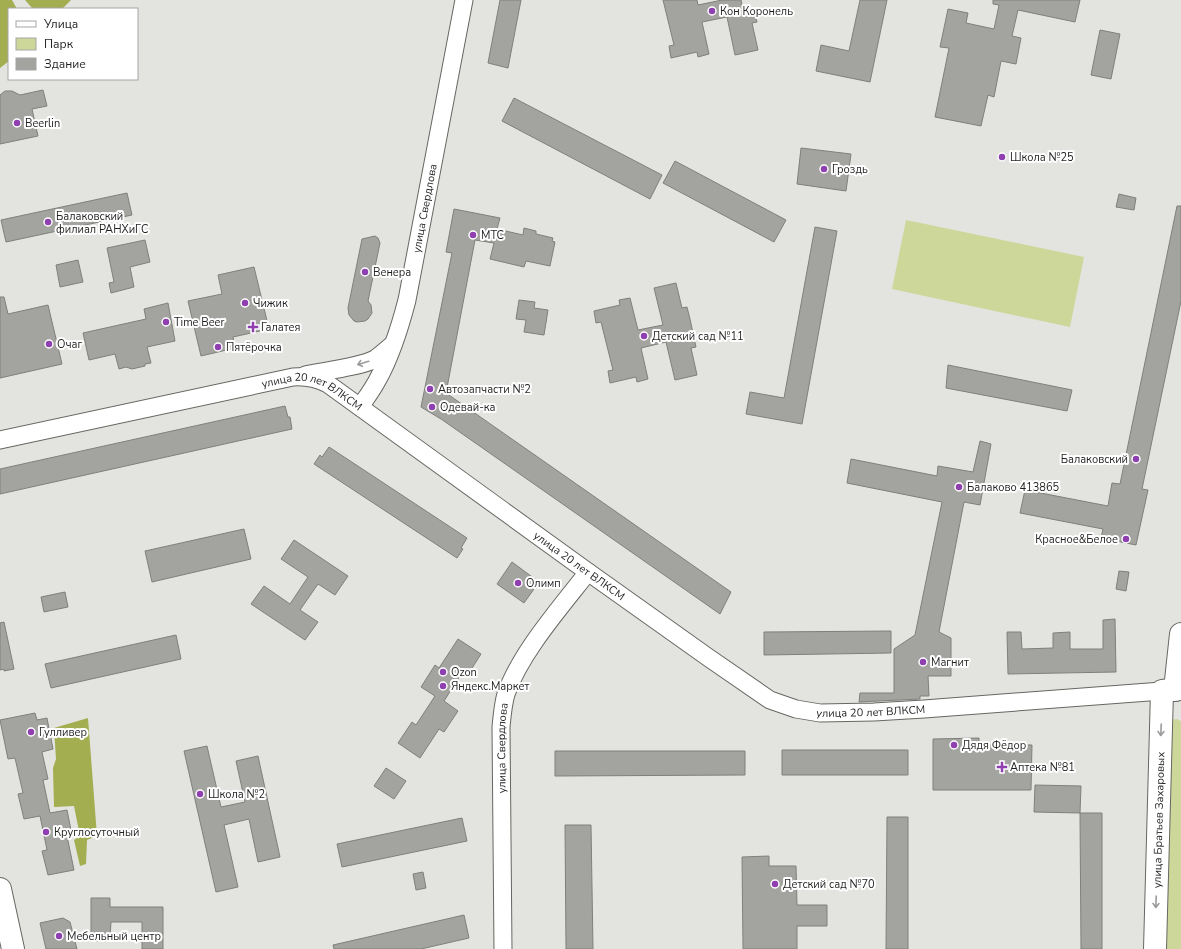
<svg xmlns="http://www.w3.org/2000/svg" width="1181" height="949" viewBox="0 0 1181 949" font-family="'Nunito Sans',sans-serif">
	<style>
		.green { fill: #cdd79a }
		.forest { fill: #a3ae51 }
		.building { fill: #a3a4a0; stroke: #7f807b }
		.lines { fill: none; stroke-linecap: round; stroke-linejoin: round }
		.minor-casing { stroke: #666762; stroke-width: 19 }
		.major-casing { stroke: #666762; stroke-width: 24 }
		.minor { stroke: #fff; stroke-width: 17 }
		.major { stroke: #fff; stroke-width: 22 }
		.oneway { stroke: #9a9b9a }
		.poi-dot { fill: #8f3faf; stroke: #fff; stroke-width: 1.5 }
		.labels { text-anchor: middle; stroke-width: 4; stroke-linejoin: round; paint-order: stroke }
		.poi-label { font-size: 11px; fill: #1f201e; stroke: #fff; text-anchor: start }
		.street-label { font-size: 11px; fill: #1f201e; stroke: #fff }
	</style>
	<rect width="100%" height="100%" fill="#e3e4df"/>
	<path class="green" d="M906,220L1084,257L1070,327L892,289Z
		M1177,719L1181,721V949H1160L1171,720Z"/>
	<path class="forest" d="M0,0H12L17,9H9V61L0,68Z
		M25,0H71L62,9H33Z
		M88,718L97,836L87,840L86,864L80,866L74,840L80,836L74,806L54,807L53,768L56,759L54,728Z"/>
	<path class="building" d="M500,0H521L508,68L488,63Z
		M663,0H697L698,5L722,0H741L744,13L754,11L757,22L752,23L758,50L735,55L727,17L702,22L709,54L698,57L697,52L671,58L669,46L674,45Z
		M860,0H887L870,82L816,71L821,45L849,51Z
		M993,0H1080L1075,22L1018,10L1012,36L1021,38L1016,64L1001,61L994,97L988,95L981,126L935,117L949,48L940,47L948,9L968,13L966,23L994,29L999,5L993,4Z
		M1100,30L1120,34L1111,79L1091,75Z
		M43,90L47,106L32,109L38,136L0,144V95L5,91H12L20,95Z
		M514,98L662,175L650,199L502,121Z
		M801,148L851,154L846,191L797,184Z
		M675,161L786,220L774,242L663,183Z
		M127,193L132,215L6,242L1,220Z
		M1119,194L1136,198L1134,210L1116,207Z
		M1177,206H1181V301L1142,489L1148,490L1136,545L1101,538L1103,529L1020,513L1025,490L1108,506L1112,483L1120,484Z
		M454,209L500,218L497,229L523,235L524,228L536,231V234L553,238L552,241L555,242L550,266L526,261L524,267L490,259L494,243L475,240L446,393L731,592L720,614L441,419L421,407L452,253L446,252Z
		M815,227L837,231L802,424L746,414L750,392L784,398Z
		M375,236L378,238L380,243L368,301L371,305L372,313L368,319L365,321L357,322L354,321L349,315L348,308L362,239Z
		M145,240L150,262L130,267L134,287L111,293L109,283L114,282L107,248Z
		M78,260L83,282L60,287L56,265Z
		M254,267L269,329L233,337L235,348L201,356L188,301L222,294L218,275Z
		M676,283L682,308L687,307L690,319L696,347L691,348L697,375L675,380L666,342L641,348L648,379L637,382L636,377L610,383L608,371L613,370L601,322L596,323L594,311L620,305L619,300L630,298L638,330L663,325L654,288Z
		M0,297H4L8,314L48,305L62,364L0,378Z
		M519,300L535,302L534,308L548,310L544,335L524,332L526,320L516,319Z
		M168,303L175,341L147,347L151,363L145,364V366L132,369L126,367L119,369L115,354L89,360L83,333L146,319L144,309Z
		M948,365L1072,390L1067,411L946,388Z
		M285,406L288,417H290L292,429L0,494V469Z
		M980,441L991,444L980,505L964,502L939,632L951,638V676H928L929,696H920V699L859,702L860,693H894V649L915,635L942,502L847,483L851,459L937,476L938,466L973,472Z
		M329,447L467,538L461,548L463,549L457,558L314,464L320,455L322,457Z
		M244,529L251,559L152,582L145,551Z
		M294,540L348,576L335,595L318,584L300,610L318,622L305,640L251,604L264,586L290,604L308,577L281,559Z
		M512,562L539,582L524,603L497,584Z
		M1119,571L1129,572L1126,591L1116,589Z
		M65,592L68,607L44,612L41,597Z
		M1115,619L1116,672L1008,674L1007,632H1021L1022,649L1053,648V633L1070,632V649H1103V620Z
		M4,622L14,669L4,671V669L0,670V623Z
		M891,631V653L764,655V632Z
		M176,635L181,659L51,688L45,664Z
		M458,639L481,654L467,676L462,673L444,701L458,711L444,732L439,729L420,758L398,743L412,722L416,725L435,696L421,687L435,665L439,668Z
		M35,713L37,720L47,718L53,749L42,752L48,779L43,780L50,813L67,810L72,835L67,836L74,870L48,875L42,851L47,850L40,816L24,819L18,794L23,793L15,758L8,759L0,720Z
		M979,738V744L1032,745L1031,790H933V739Z
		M207,746L221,807L245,802L236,761L258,756L280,857L258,862L249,819L224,825L238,887L216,892L184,751Z
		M782,750H908V775H782Z
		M555,751H745V775L555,776Z
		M386,768L406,781L394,799L374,786Z
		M1035,785L1081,786L1080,813L1034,812Z
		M1080,813H1102V949H1081Z
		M887,817H908V949H886Z
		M462,818L467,841L342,867L337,844Z
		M565,825H591L593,949H566Z
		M769,856V866H796L797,905H827V926H797V949H743L742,857Z
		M423,872L426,888L416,890L413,874Z
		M91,898H110V907H163V949H142V922H111L110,937H107L108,941H94V937H91Z
		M464,915L469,938L421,949H334L333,945Z
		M63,918L70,922L77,949H46L40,923Z"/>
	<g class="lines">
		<defs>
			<g id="minor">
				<path d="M305,375C324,371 360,367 375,359C381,355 386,350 392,345"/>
				<path id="s1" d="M360,407C366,398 373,389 378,379C392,354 400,327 407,300L464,0"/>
				<path id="s2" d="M0,440L293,377C306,376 316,378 328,384L588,572L709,658L770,700L796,709L820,713L874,712L924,709L1162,691"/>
				<path id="s3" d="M503,949L501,727C502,717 503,704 506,694C521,652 560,608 588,572"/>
			</g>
			<g id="major">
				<path d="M1175,690L1181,634"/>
				<path d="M0,889L13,949"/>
				<path id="s4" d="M1155,949L1162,691L1181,689"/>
			</g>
		</defs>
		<use href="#minor" class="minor-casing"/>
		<use href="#major" class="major-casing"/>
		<use href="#minor" class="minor"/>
		<use href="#major" class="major"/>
	</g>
	<defs><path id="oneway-shaft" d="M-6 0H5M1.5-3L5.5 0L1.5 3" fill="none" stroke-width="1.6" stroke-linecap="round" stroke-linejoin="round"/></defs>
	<g class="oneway">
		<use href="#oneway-shaft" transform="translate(363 363) rotate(163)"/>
		<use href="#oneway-shaft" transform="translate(1161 730) rotate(92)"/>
		<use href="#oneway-shaft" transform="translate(1156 902) rotate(92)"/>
	</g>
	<g class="poi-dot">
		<circle cx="712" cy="11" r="4"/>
		<circle cx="17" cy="123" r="4"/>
		<circle cx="1002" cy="157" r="4"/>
		<circle cx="824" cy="169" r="4"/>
		<circle cx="48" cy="222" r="4"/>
		<circle cx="473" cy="235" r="4"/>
		<circle cx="365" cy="272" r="4"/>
		<circle cx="245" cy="303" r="4"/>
		<circle cx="166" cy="322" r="4"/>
		<path d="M251 321h4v4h4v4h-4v4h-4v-4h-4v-4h4z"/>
		<circle cx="644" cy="336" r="4"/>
		<circle cx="49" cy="344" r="4"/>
		<circle cx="218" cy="347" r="4"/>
		<circle cx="430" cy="389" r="4"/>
		<circle cx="432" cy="407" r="4"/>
		<circle cx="1136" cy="459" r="4"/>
		<circle cx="959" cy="487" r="4"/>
		<circle cx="1126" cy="539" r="4"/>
		<circle cx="518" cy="583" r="4"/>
		<circle cx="923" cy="662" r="4"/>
		<circle cx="443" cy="672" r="4"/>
		<circle cx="443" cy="686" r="4"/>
		<circle cx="31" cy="732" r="4"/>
		<circle cx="954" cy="745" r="4"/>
		<path d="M1000 761h4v4h4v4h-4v4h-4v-4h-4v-4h4z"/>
		<circle cx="200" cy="794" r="4"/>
		<circle cx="46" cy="832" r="4"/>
		<circle cx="775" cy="884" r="4"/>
		<circle cx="59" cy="936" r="4"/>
	</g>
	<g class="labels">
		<g class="poi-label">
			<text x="720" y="15">Кон Коронель</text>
			<text x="25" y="127">Beerlin</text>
			<text x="1010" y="161">Школа №25</text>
			<text x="832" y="173">Гроздь</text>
			<text x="56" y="220">Балаковский<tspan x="56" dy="13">филиал РАНХиГС</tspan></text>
			<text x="481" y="239">МТС</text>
			<text x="373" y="276">Венера</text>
			<text x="253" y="307">Чижик</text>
			<text x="174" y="326">Time Beer</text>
			<text x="261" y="331">Галатея</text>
			<text x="652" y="340">Детский сад №11</text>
			<text x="57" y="348">Очаг</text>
			<text x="226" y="351">Пятёрочка</text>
			<text x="438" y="393">Автозапчасти №2</text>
			<text x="440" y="411">Одевай-ка</text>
			<text x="1128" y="463" text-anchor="end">Балаковский</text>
			<text x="967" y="491">Балаково 413865</text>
			<text x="1118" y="543" text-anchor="end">Красное&amp;Белое</text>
			<text x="526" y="587">Олимп</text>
			<text x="931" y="666">Магнит</text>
			<text x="451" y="676">Ozon</text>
			<text x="451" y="690">Яндекс.Маркет</text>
			<text x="39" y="736">Гулливер</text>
			<text x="962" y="749">Дядя Фёдор</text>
			<text x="1010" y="771">Аптека №81</text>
			<text x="208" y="798">Школа №2</text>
			<text x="54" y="836">Круглосуточный</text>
			<text x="783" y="888">Детский сад №70</text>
			<text x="67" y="940">Мебельный центр</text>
		</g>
		<g class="street-label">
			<text dy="4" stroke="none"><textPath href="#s1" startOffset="211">улица Свердлова</textPath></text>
			<text dy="4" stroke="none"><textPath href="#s2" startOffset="322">улица 20 лет ВЛКСМ</textPath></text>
			<text dy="4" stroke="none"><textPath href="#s2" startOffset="646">улица 20 лет ВЛКСМ</textPath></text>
			<text dy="4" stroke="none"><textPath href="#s2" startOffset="982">улица 20 лет ВЛКСМ</textPath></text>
			<text dy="4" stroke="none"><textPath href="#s3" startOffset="201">улица Свердлова</textPath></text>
			<text dy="4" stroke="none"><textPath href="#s4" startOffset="129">улица Братьев Захаровых</textPath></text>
		</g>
	</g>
	<rect x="8" y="8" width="130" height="72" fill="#ffffff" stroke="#a5a6a5"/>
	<rect x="16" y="21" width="20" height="6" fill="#ffffff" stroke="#a5a6a5"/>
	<text x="44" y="28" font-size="12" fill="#1f201e">Улица</text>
	<rect x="16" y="38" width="20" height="12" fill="#cdd79a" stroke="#a5a6a5"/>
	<text x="44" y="48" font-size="12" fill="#1f201e">Парк</text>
	<rect x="16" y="58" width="20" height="12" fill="#a3a4a0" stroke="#a5a6a5"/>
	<text x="44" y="68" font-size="12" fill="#1f201e">Здание</text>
</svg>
